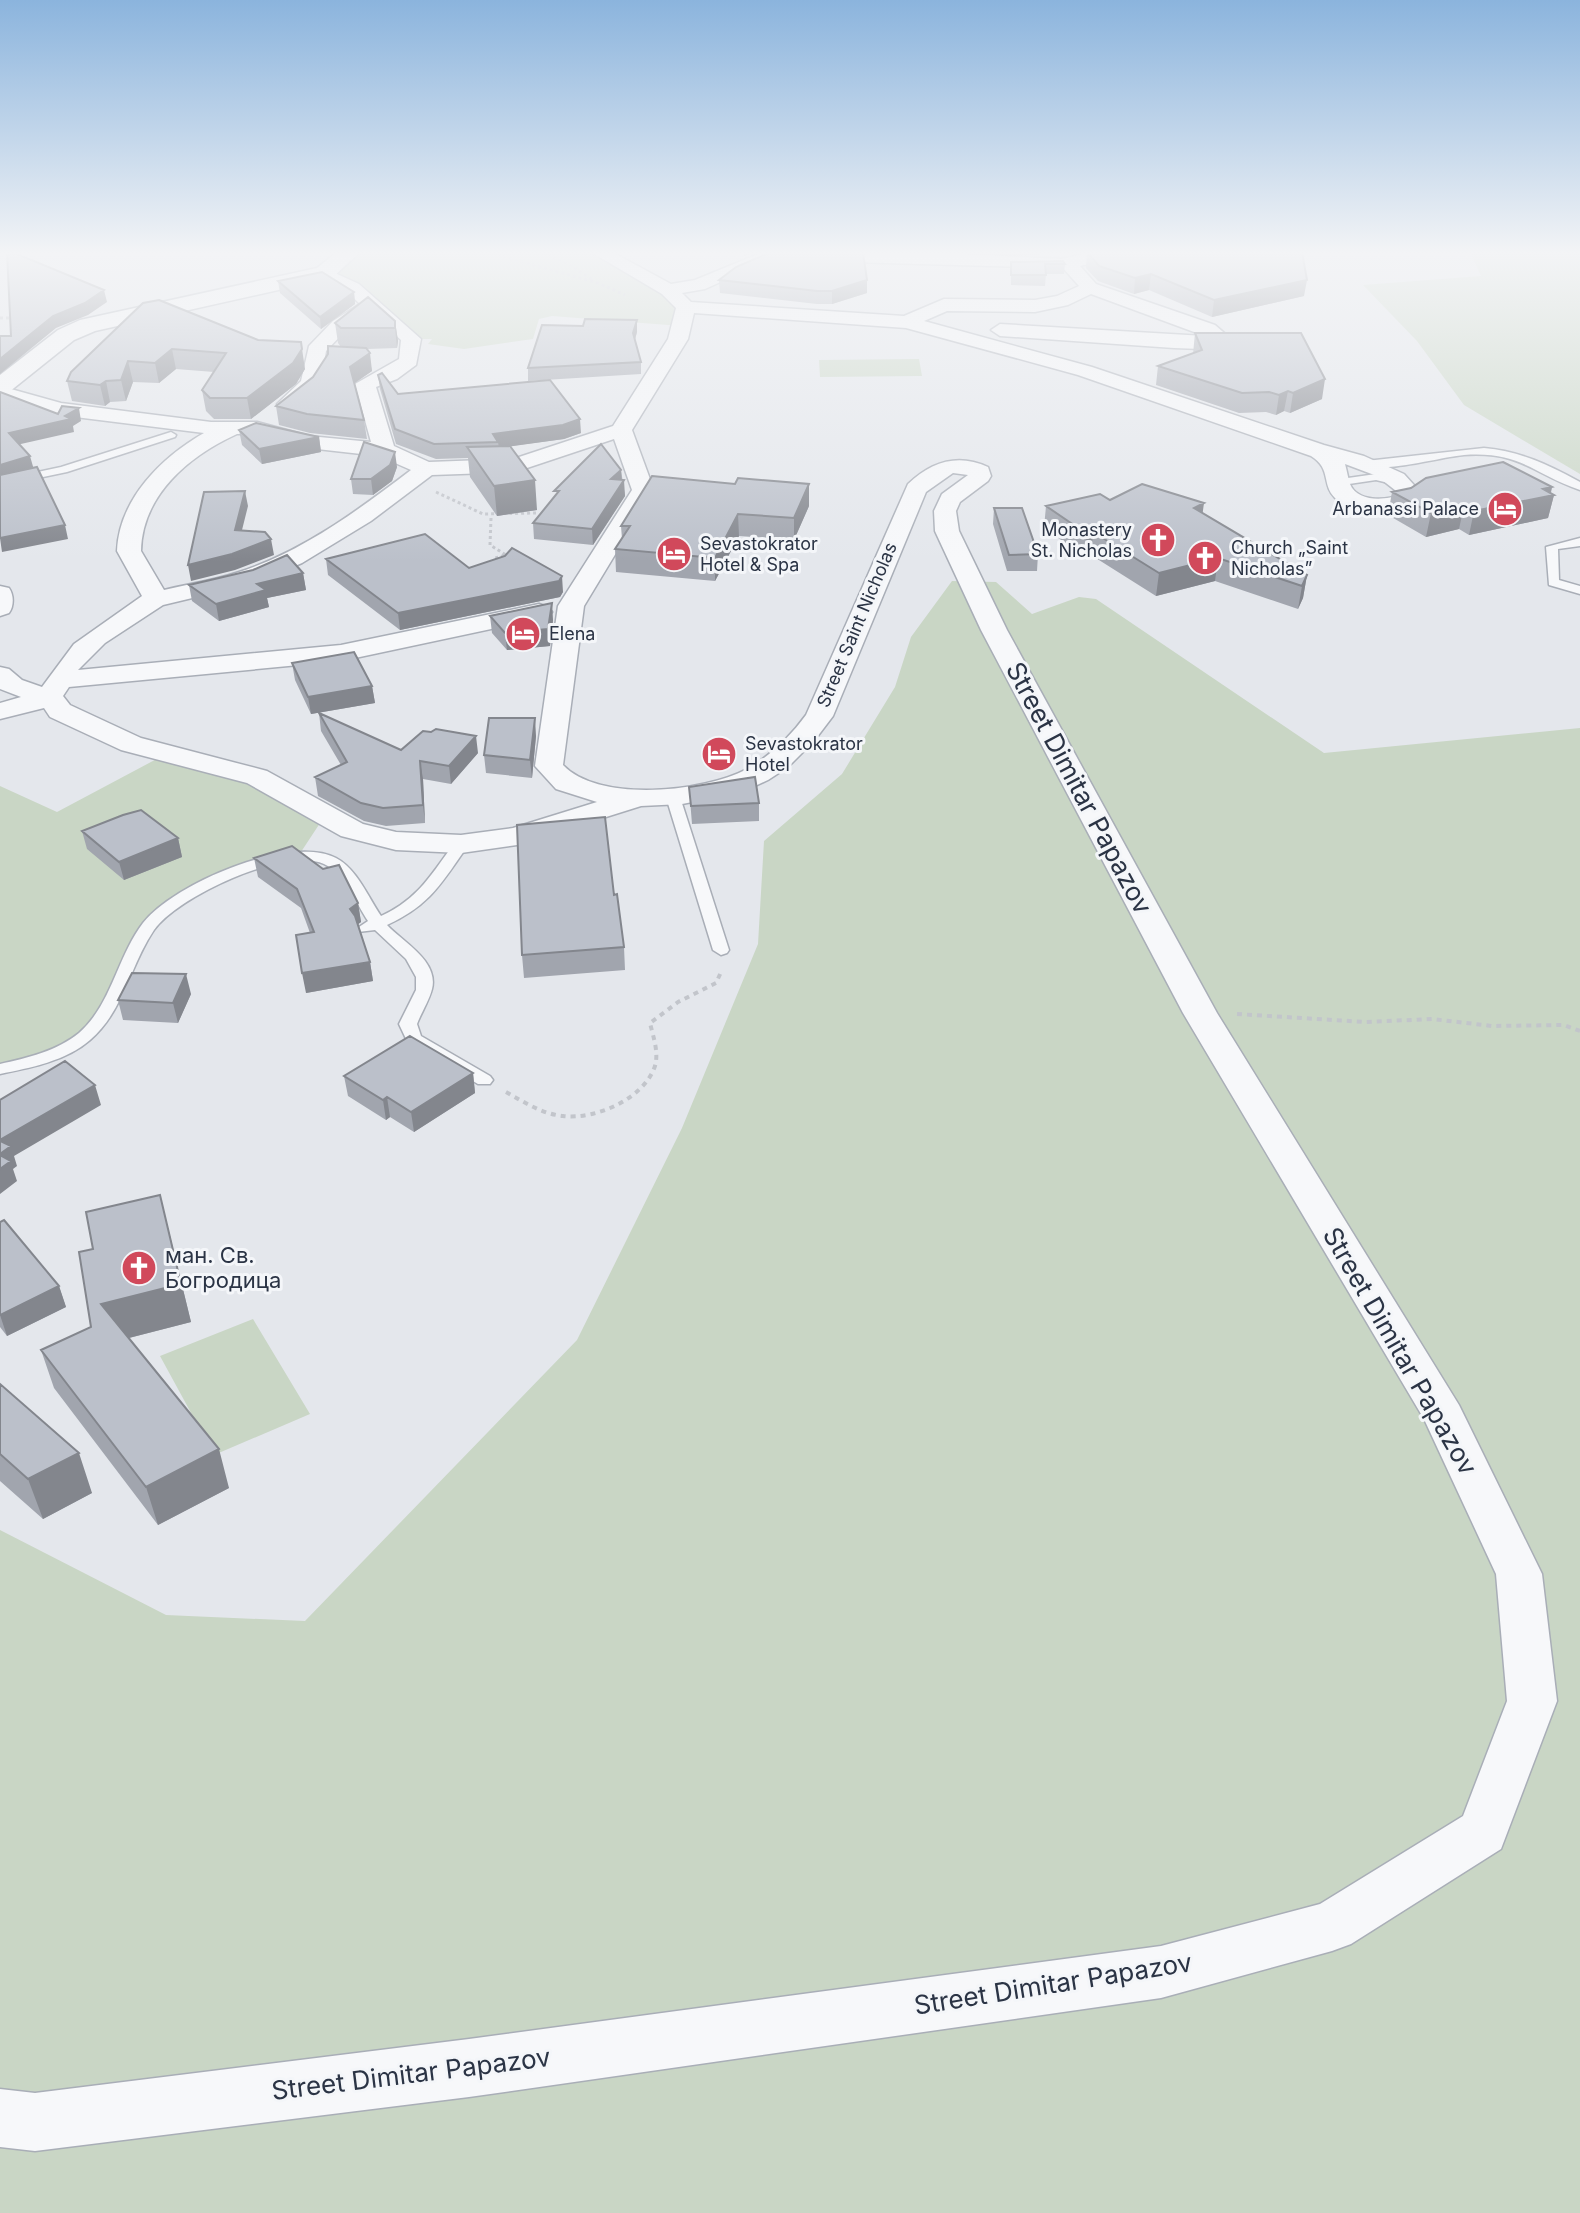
<svg xmlns="http://www.w3.org/2000/svg" width="1580" height="2213" viewBox="0 0 1580 2213" font-family="Inter,sans-serif">
	<style>
		.green { fill: #c9d6c5 }
		.lines { fill: none; stroke-linecap: round; stroke-linejoin: round }
		.service-casing { stroke: #a9aeb7; stroke-width: 3 }
		.minor-casing { stroke: #a9aeb7; stroke-width: 3 }
		.tertiary-casing { stroke: #a9aeb7; stroke-width: 3 }
		.path-far1 { stroke: #c2c5cb; stroke-width: 3; stroke-dasharray: 3 3; stroke-linecap: butt }
		.path { stroke: #c2c5cb; stroke-width: 4; stroke-dasharray: 5 5; stroke-linecap: butt }
		.service { fill: #f7f8fa; fill-rule: evenodd }
		.minor { fill: #f7f8fa; fill-rule: evenodd }
		.tertiary { fill: #f7f8fa; fill-rule: evenodd }
		.wall { fill: #a1a5ae }
		.shaded-wall { fill: #83868d }
		.building { fill: #bbc0ca; stroke: #83868d; stroke-width: 2 }
		.labels { text-anchor: middle; stroke-width: 6; stroke-linejoin: round; paint-order: stroke }
		.far-poi-label { font-size: 18px; fill: #2b3445; stroke: #f4f6f9; text-anchor: start }
		.far-street-label { font-size: 18px; fill: #2b3445; stroke: #f4f6f9 }
		.poi-label { font-size: 22px; fill: #2b3445; stroke: #f4f6f9; text-anchor: start }
		.near-street-label { font-size: 26px; fill: #2b3445; stroke: #f4f6f9 }
	</style>
	<rect width="100%" height="100%" fill="#e4e7ec"/>
	<path class="green" d="M350,252H599L686,307L681,326L552,316L539,319L533,339L464,349L428,344L432,339H411L324,273Z
		M1470,252H1580V474L1464,405L1417,341L1363,285L1481,276Z
		M919,359L922,376L820,377L819,360Z
		M952,581L996,582L1032,614L1079,597L1096,599L1324,753L1580,728V2213H0V1530L166,1615L305,1621L577,1340L682,1128L758,944L764,841L842,774L895,687L911,637Z
		M166,754L257,777L324,817L299,855C270,859 175,892 159,914C128,959 112,1016 64,1049C48,1060 19,1063 0,1069V786L57,812Z
		M253,1319L310,1414L214,1455L160,1356Z"/>
	<g class="lines">
		<defs>
			<path id="service" d="M171,432L176,435L175,437L67,472L0,486V480L61,467Z
				M1484,448C1520,451 1549,465 1580,482V490C1533,474 1521,451 1464,455C1441,457 1377,475 1361,464L1366,461Z
				M1376,474L1407,483L1401,486L1376,480L1349,484L1340,493L1334,490L1341,479Z
				M1580,538V546L1558,549L1559,580L1580,586V594L1549,585L1546,547Z
				M673,793L680,797L729,950L727,953L721,955L713,950L666,797Z
				M461,839L469,844C442,882 431,905 387,925C403,942 439,961 432,989C429,1001 421,1013 417,1024L421,1036L490,1076L493,1080L490,1084H478L408,1043L399,1024L416,990V977L406,959L375,930L358,932L356,929L368,921C356,903 345,874 324,864C285,846 177,897 154,930C130,965 124,1011 90,1040C66,1061 30,1068 0,1074V1064C27,1058 57,1051 79,1033C112,1004 117,957 143,923C173,884 289,834 336,858C357,869 368,897 381,916C419,899 432,873 456,841Z"/>
			<path id="minor" d="M591,252H612L671,284L695,280L763,252H787L705,289L682,293L691,302L904,316L944,299L1035,300L1057,296L1079,286L1063,268L814,261L805,256L808,252H918L1062,259L1092,252H1124L1122,256L1080,266L1096,284L1215,325L1230,338L1227,342L1201,349L1174,348L1000,336L991,330L1000,324L1205,336L1091,294L1068,305L1035,312L947,311L924,321L1092,367L1324,445L1364,456L1404,474L1423,495C1406,518 1356,518 1335,498C1321,484 1332,469 1311,456L1078,375L906,328L694,313L688,339L632,430L654,490L584,606L563,765C599,803 704,792 747,769C770,756 790,737 806,715L908,484C931,462 958,453 988,467L991,476L988,481L960,502L956,511L959,531L1007,630L1217,1013L1459,1405L1542,1574L1557,1701L1501,1849L1351,1944L1332,1951L1161,1998L469,2097L35,2151L0,2147V2089L35,2093L469,2039L1161,1946L1320,1904L1463,1816L1507,1701L1496,1574L1424,1419L1183,1013L981,630L935,531L934,511L942,494L968,475L953,473L926,492L833,716L814,741L788,767L768,780L740,793L682,804L641,806L517,845L461,853L396,850L341,836L247,783L121,750L50,717L44,708L0,719V703L21,697L0,689V667L9,669L22,680L42,687L74,644L142,596L117,551C119,499 162,457 204,433L59,415L0,398V386L61,403L211,422H257L309,436L371,442L355,384L399,359L401,340L371,313L347,329L326,351L321,382L309,397L287,410L277,404L301,381L309,346L333,321L360,304L347,292L318,277L315,273L318,269L324,268L359,284L421,339L416,365L397,379L376,387L394,446L429,462L513,459L613,426L668,339L676,308L662,294ZM237,434H256L308,448L379,456L411,470C357,511 301,553 236,573C212,581 188,584 164,590L141,551C142,495 189,456 237,434ZM614,439L632,490L558,606L535,766L556,789L597,802L513,828L461,835L396,832L363,824L267,771L141,738L70,705L63,696L69,687L341,661L548,617L552,612L548,607L539,604L341,645L78,670L105,643L163,605L255,583L302,563L371,521L432,475L515,472ZM1345,464L1377,476L1400,494C1386,501 1357,502 1350,484C1348,478 1347,471 1345,464Z
				M0,586L9,588C14,595 14,606 9,613L0,616Z"/>
			<path id="tertiary" d="M337,252H360L332,278L95,331L74,340L9,392L0,394V375L58,330L80,320L317,268Z"/>
		</defs>
		<use href="#service" class="service-casing"/>
		<use href="#minor" class="minor-casing"/>
		<use href="#tertiary" class="tertiary-casing"/>
		<path class="path-far1" d="M486,252L598,283L625,295
			M542,252L567,263L594,281
			M0,318H15
			M436,492L483,514L536,513
			M491,518L490,545L506,555L495,558"/>
		<path class="path" d="M1237,1014L1365,1022L1432,1019L1492,1026L1564,1025L1580,1031
			M506,1092C524,1102 542,1114 563,1116C595,1120 644,1099 655,1066C659,1052 653,1036 650,1023L678,1002L716,983L722,970"/>
		<use href="#service" class="service"/>
		<use href="#minor" class="minor"/>
		<use href="#tertiary" class="tertiary"/>
	</g>
	<path class="wall" d="M958,252H1075L1010,256Z
		M1087,252L1304,296L1212,317L1149,290L1134,294L1098,281L1086,268Z
		M1011,262L1065,264L1064,274H1046L1045,286L1011,285Z
		M719,280H867V293L832,304H817L720,293Z
		M278,281L354,292L355,304L321,329L280,293Z
		M143,303L305,369L296,384L251,419H214L206,411L202,390L214,372L176,369L159,383L133,382L126,401L110,402L105,406L72,401L67,381Z
		M395,321L398,341L397,348L367,349L372,371L354,383L364,420L367,439L310,433L279,425L276,406L313,377L341,347L338,343L335,323Z
		M637,332L635,340L641,362V374L528,381V368Z
		M1195,333L1322,399L1290,413L1284,411L1276,415L1266,412L1239,413L1156,385L1158,366L1193,354Z
		M378,375L398,394L581,433L564,439L511,446L537,510L497,516L470,477L468,458L436,459L396,444L380,389Z
		M239,430L319,437L321,452L262,464L242,445Z
		M397,467L392,481L373,495L353,494L351,479Z
		M621,470L625,496L593,545L534,539L533,523L554,497Z
		M1552,487L1551,493L1554,495L1548,518L1469,535L1459,529L1426,537L1388,515L1392,492Z
		M1110,500L1202,513L1307,575L1303,598L1298,609L1215,581L1156,596L1091,555L1084,556L1044,528L1046,506Z
		M809,506L794,540L739,536L715,581L616,572L615,549L622,539L621,526Z
		M994,508L1038,554L1037,571H1007L993,524Z
		M505,556L563,592L560,597L400,630L328,575L326,559L469,568Z
		M303,573L306,590L267,598L269,607L219,621L192,601L189,585Z
		M490,616L553,620L550,646L507,650L492,633Z
		M292,663L372,686L375,703L311,714L295,680Z
		M319,713L401,750L478,753L451,784L423,779L425,823L386,826L364,821L318,796L315,777L341,765L321,731Z
		M536,736L532,778L486,773L484,755Z
		M689,787L759,803V821L692,824Z
		M82,831L178,838L182,857L124,880L87,849Z
		M254,858L358,903L361,922L358,924L370,962L373,981L306,993L310,933L301,908L258,877Z
		M624,947L625,970L524,978L522,955Z
		M191,994L178,1023L123,1020L118,1000Z
		M473,1073L475,1093L414,1132L390,1117L386,1120L348,1096L344,1076Z
		M160,1195L191,1322L129,1338L229,1488L158,1525L54,1388L41,1350L91,1327L93,1249Z
		M0,1222L59,1286L66,1307L7,1336L0,1327Z
		M0,1384L92,1493L43,1519L0,1481Z"/>
	<path class="shaded-wall" d="M744,252H755L744,256Z
		M1151,274L1149,290L1134,294L1135,278Z
		M867,280V293L832,304V291Z
		M1307,280L1304,296L1212,317L1214,300Z
		M104,290L107,302L88,315L56,328L0,374V359L53,316Z
		M354,292L355,304L321,329L320,317Z
		M637,320V332L633,345V333Z
		M395,321L398,341L397,348L395,328Z
		M301,342L305,369L296,384L251,419L247,398Z
		M172,349L176,369L159,383L155,363Z
		M370,353L372,371L352,385L350,367Z
		M128,361L133,382L126,401L121,380Z
		M1325,379L1322,399L1290,413L1293,393Z
		M106,381L110,402L105,406L100,385Z
		M1288,391L1284,411L1276,415L1279,395Z
		M79,408L81,421L73,426L74,432L12,446L9,433L65,416Z
		M580,419L581,433L564,439L499,448L498,442L493,434Z
		M319,437L321,452L262,464L259,449Z
		M395,452L397,467L392,481L373,495L371,479Z
		M30,456L34,470L0,479V465Z
		M621,470L622,484L624,480L625,496L593,545L592,529L611,479Z
		M535,480L537,510L497,516L494,486Z
		M809,484V506L794,540V518Z
		M1552,487L1550,495H1554L1548,518L1469,535L1474,511Z
		M245,491L248,506L238,546L235,530Z
		M1204,503L1201,525L1194,508Z
		M1464,506L1459,529L1426,537L1431,513Z
		M738,514L739,536L715,581V558Z
		M65,525L68,539L2,552L0,538Z
		M1093,532L1091,555L1084,556L1087,534Z
		M271,539L274,555L235,570L191,581L188,565Z
		M1218,558L1215,581L1156,596L1159,573Z
		M303,573L306,590L267,598L269,607L219,621L216,604L257,584Z
		M1307,575L1303,598L1298,609L1302,586Z
		M562,576L563,592L560,597L400,630L398,613Z
		M552,603L553,620L550,646L507,650L505,633Z
		M372,686L375,703L311,714L308,697Z
		M535,718L536,736L532,778L530,760Z
		M476,736L478,753L451,784L449,766Z
		M420,761L423,779L425,823L423,805Z
		M178,838L182,857L124,880L119,862Z
		M358,903L361,922L353,928L350,909Z
		M370,962L373,981L306,993L302,973Z
		M186,974L191,994L178,1023L173,1003Z
		M473,1073L475,1093L414,1132L411,1112Z
		M95,1085L101,1105L14,1156L17,1166L13,1169L17,1181L0,1194V1140Z
		M387,1097L390,1117L386,1120L383,1100Z
		M160,1195L191,1322L113,1342L101,1304Z
		M59,1286L66,1307L7,1336L0,1315Z
		M219,1449L229,1488L158,1525L146,1487Z
		M79,1453L92,1493L43,1519L28,1479Z"/>
	<path class="building" d="M7,252H12L104,290L85,303L53,316L0,359V336H11Z
		M771,252H863L867,280L832,291H817L719,280L736,267Z
		M1087,252H1302L1307,280L1214,300L1151,274L1135,278L1099,266Z
		M1063,261L1065,264H1045L1046,275H1011V262Z
		M322,272L354,292L320,317L278,281Z
		M368,297L395,321V328H341L335,323Z
		M159,300L258,340L301,342L302,349L293,363L247,398H210L202,390L226,353L172,349L155,363L128,361L121,380L106,381L100,385L67,381L71,372L143,303Z
		M585,319L637,320L633,333L641,362L528,368L542,325L583,326Z
		M1195,333H1301L1325,379L1293,393L1288,391L1279,395L1269,392L1242,393L1158,366L1202,350Z
		M328,346L366,348L370,353L350,367L364,420L307,414L276,406L313,377L328,354Z
		M382,373L398,394L550,380L580,419L563,425L493,434L498,442L434,444L395,429L378,375Z
		M0,392L58,414L62,406L79,408L65,416L71,419L9,433L30,456L0,465Z
		M256,423L319,437L259,449L239,430Z
		M364,442L395,452L390,465L371,479H351Z
		M601,444L621,470L611,479L624,480L592,529L533,523L559,491H554Z
		M510,446L535,480L494,486L467,447Z
		M1503,462L1552,487L1543,489L1554,495L1474,511L1464,506L1431,513L1392,492L1411,488L1426,478Z
		M37,467L65,525L0,538V475Z
		M652,476L735,484L738,478L809,484L794,518L738,514L715,558L615,549L630,526H621Z
		M1142,484L1204,503L1194,508L1307,575L1302,586L1218,558L1159,573L1093,532L1087,534L1046,506L1100,494L1110,500Z
		M245,491L235,530L265,532L271,539L232,554L188,565L204,492Z
		M994,508H1022L1038,554L1009,555Z
		M425,534L469,568L505,556L512,548L562,576L559,581L398,613L326,559Z
		M287,555L303,573L257,584L266,590L216,604L189,585L253,570Z
		M552,603L548,629L505,633L490,616Z
		M354,652L372,686L308,697L292,663Z
		M319,713L401,750L423,731L431,732L436,729L476,736L449,766L420,761L423,805L383,808L361,803L315,777L347,762Z
		M489,718H535L530,760L484,755Z
		M755,777L759,803L691,806L689,787Z
		M141,810L178,838L119,862L82,831L123,815Z
		M605,817L614,895L617,894L624,947L522,955L517,825Z
		M292,846L323,869L339,865L358,903L350,909L355,916L370,962L302,973L296,935L314,932L297,889L254,858Z
		M132,973L186,974L173,1003L118,1000Z
		M410,1036L473,1073L411,1112L387,1097L383,1100L344,1076Z
		M65,1061L95,1085L0,1140V1100Z
		M0,1141L11,1146L0,1154Z
		M0,1155L11,1161L0,1169Z
		M160,1195L181,1284L101,1304L219,1449L146,1487L41,1350L91,1327L79,1252L93,1249L86,1212Z
		M4,1220L59,1286L0,1315V1222Z
		M0,1384L79,1453L28,1479L0,1454Z"/>
	<linearGradient id="sky" x2="0" y2="1"><stop stop-color="#8bb4dd"/><stop offset="0.45" stop-color="#f3f4f6"/><stop offset="1" stop-color="#f3f4f6" stop-opacity="0"/></linearGradient>
	<rect width="1580" height="562" fill="url(#sky)"/>
	<defs>
		<symbol id="hotel-disc" viewBox="-11 -11 22 22"><circle r="9.5" fill="#d1495b" stroke="#f4f6f9"/><path d="M-6-4.5h1.5V1H6V5H4.5V3h-9V5H-6ZM-4 0a1.8 1.8 0 1 1 3.6 0ZM.5 0V-2.5h3Q6-2.5 6 0Z" fill="#fff"/></symbol>
		<symbol id="church-disc" viewBox="-11 -11 22 22"><circle r="9.5" fill="#d1495b" stroke="#f4f6f9"/><path d="M-1.2-6h2.4v3.5h3.3v2.4h-3.3V6h-2.4V-.1h-3.3v-2.4h3.3Z" fill="#fff"/></symbol>
	</defs>
	<g fill-rule="evenodd">
		<use href="#hotel-disc" x="1485" y="489" width="40" height="40"/>
		<use href="#church-disc" x="1138" y="520" width="40" height="40"/>
		<use href="#hotel-disc" x="654" y="534" width="40" height="40"/>
		<use href="#church-disc" x="1185" y="538" width="40" height="40"/>
		<use href="#hotel-disc" x="503" y="614" width="40" height="40"/>
		<use href="#hotel-disc" x="699" y="734" width="40" height="40"/>
		<use href="#church-disc" x="119" y="1248" width="40" height="40"/>
	</g>
	<g class="labels">
		<g class="far-poi-label">
			<text x="1479" y="515" text-anchor="end">Arbanassi Palace</text>
			<text x="1132" y="536" text-anchor="end">Monastery<tspan x="1132" dy="21">St. Nicholas</tspan></text>
			<text x="700" y="550">Sevastokrator<tspan x="700" dy="21">Hotel &amp; Spa</tspan></text>
			<text x="1231" y="554">Church „Saint<tspan x="1231" dy="21">Nicholas”</tspan></text>
			<text x="549" y="640">Elena</text>
			<text x="745" y="750">Sevastokrator<tspan x="745" dy="21">Hotel</tspan></text>
		</g>
		<g class="far-street-label">
			<text transform="translate(857 625) rotate(-67)" y="6">Street Saint Nicholas</text>
		</g>
		<g class="poi-label">
			<text x="165" y="1263">ман. Св.<tspan x="165" dy="25">Богродица</tspan></text>
		</g>
		<g class="near-street-label">
			<text transform="translate(1079 788) rotate(62)" y="9">Street Dimitar Papazov</text>
			<text transform="translate(1400 1351) rotate(60)" y="9">Street Dimitar Papazov</text>
			<text transform="translate(1053 1984) rotate(-9)" y="9">Street Dimitar Papazov</text>
			<text transform="translate(411 2074) rotate(-7)" y="9">Street Dimitar Papazov</text>
		</g>
	</g>
</svg>
